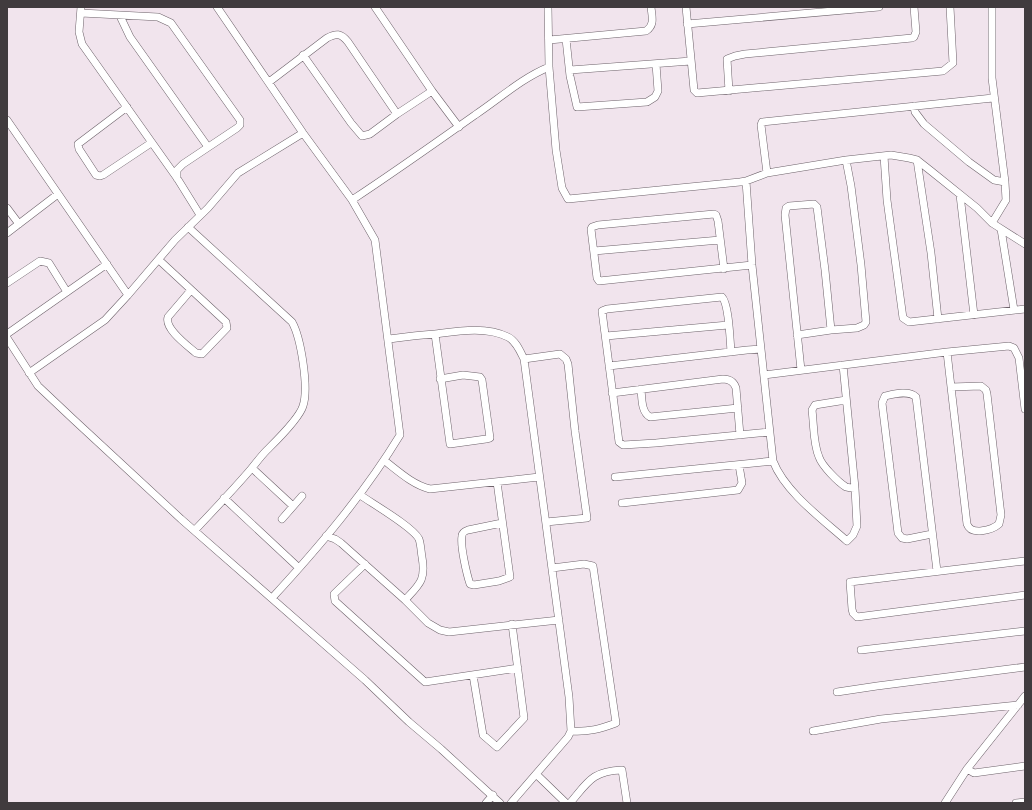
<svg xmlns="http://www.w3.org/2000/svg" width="1032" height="810" viewBox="0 0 1032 810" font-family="'Work Sans',sans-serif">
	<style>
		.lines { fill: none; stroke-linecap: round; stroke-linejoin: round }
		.minor-casing { stroke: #6d626a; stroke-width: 8 }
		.minor { stroke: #fff; stroke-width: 7 }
	</style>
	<rect width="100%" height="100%" fill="#f1e4ed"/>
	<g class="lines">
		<defs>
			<path id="minor" d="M81,7L79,32L82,44L177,178L200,215
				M217,7L303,133L352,200L375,240L400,435C364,494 319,547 272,598
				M375,7L432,91L459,127
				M548,7L549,67L556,150L562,188L568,199L740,182L746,181L767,173L846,160L891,155L909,158L917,160L931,171L977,208L992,223L1025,244
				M686,7L694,90L697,93L943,71L953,63L950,7
				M992,7V78L1005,182L1006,200L992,223
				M81,13L158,17L171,23L240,120V125L237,128L183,164L177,170V178
				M120,16L130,37L208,147
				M687,24L879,7
				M566,39L570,76L577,107L647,102L655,97L658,91L656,64
				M549,40L646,31C655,25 652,17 651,7
				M303,55L351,123L362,136L370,134L397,114L432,91
				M570,70L691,61
				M269,82L327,38C336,33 341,33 348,42L397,114
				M729,91L727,59L735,56L745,54L912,38L914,37L916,32L914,7
				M914,106L915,112L924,124L969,162L994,180L1005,182
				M127,107L78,144L79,149L96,175L100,176L103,175L151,143
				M7,120L128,295
				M884,156L887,200L903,318L909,322L1025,309
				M917,160L931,253L938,319
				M767,173L761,125L762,122L993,98
				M746,181L752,265L773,461C785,492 822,519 847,541L853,535L857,526L855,488L843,365
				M960,195L974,315
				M352,200C393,173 434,144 475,115C499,99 522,78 549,67
				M7,208L19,224
				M188,227L292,322C301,338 309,388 303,406C299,419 277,440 267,450C261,456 256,463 251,469C233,490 214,510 195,530
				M1001,229L1014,310
				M7,233L58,194
				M594,251L720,240
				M159,260L226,322L227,328L202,354L196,353C188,346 164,329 168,317L191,290
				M724,269L718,221L716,215L714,214L598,225L592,227L591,229L597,278L599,281L752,265
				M7,283L40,261L49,263L67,292
				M7,334L107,264
				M435,334L450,444L486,439L490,438L482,380L480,377L463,375L440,379
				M797,335L831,330L857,328L864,325L866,322L861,265L851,186L846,160
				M606,336L728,325
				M7,338L38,386L73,419L181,519L365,680L409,722L441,749L500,803
				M389,339C404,337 420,335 435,334C458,331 486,326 508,337C516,341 520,351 524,359L569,697L571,731L568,737L511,803
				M731,352C730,340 729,304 722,297L607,309L602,311L619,442L623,445L656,443L769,432
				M947,352L951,387L981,386L986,390L987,394L1001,515L999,524C992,530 971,536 967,524L951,387
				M524,359L560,354L566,359L568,364L575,431L587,518L546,522
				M609,366L747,350L761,349
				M801,370L785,215L786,208L789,206L814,204L817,207L825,270L831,330
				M29,373L105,320L128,295L175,240L208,208L238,173L303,133
				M764,375L947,352L1009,346L1014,348L1019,358L1025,409
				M641,389C642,398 641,412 650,417L738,408
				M612,393L723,379C729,379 734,382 736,388L740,435
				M846,400L815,405L812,410C814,425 813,443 819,457C822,466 838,482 846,487C849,488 852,488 855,488
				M385,461C398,471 413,485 430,489L539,477
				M252,468L293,506
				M615,477L773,461
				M497,482L510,577L499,581L474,585L470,584C467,575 460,546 462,536C462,532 465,531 468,530L502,523
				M360,495C373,504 413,527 419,539C421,545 421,552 422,557C426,580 420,584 405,600
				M224,498L299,568
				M622,503L738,490L742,483L739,465
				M282,519L302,496
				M932,534L907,539L902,538L898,533L882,403L885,396C894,394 909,390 916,397L937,571
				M326,536L335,539L341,543L405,600L428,623L440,630L449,632L559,620
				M1025,561L850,582L852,609L853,613L857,617L1025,595
				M365,564L334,594L335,601L425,682L518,668
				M552,568L584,564L593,566L616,723C600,729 589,732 571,731
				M861,650L1025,631
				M473,675L483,735L497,747L524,718L512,624
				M837,692L877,686L1025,667
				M813,731L881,719L1018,705
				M967,769L974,773L1025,766
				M536,774L566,803
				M486,803L493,795
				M570,803C588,782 592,771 622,770L627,803
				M945,803L967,769L1025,696
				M1016,803L1025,802"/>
		</defs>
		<use href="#minor" class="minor-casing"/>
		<use href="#minor" class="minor"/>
	</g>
	<rect width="1032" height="810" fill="none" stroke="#403b3e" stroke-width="16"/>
</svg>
